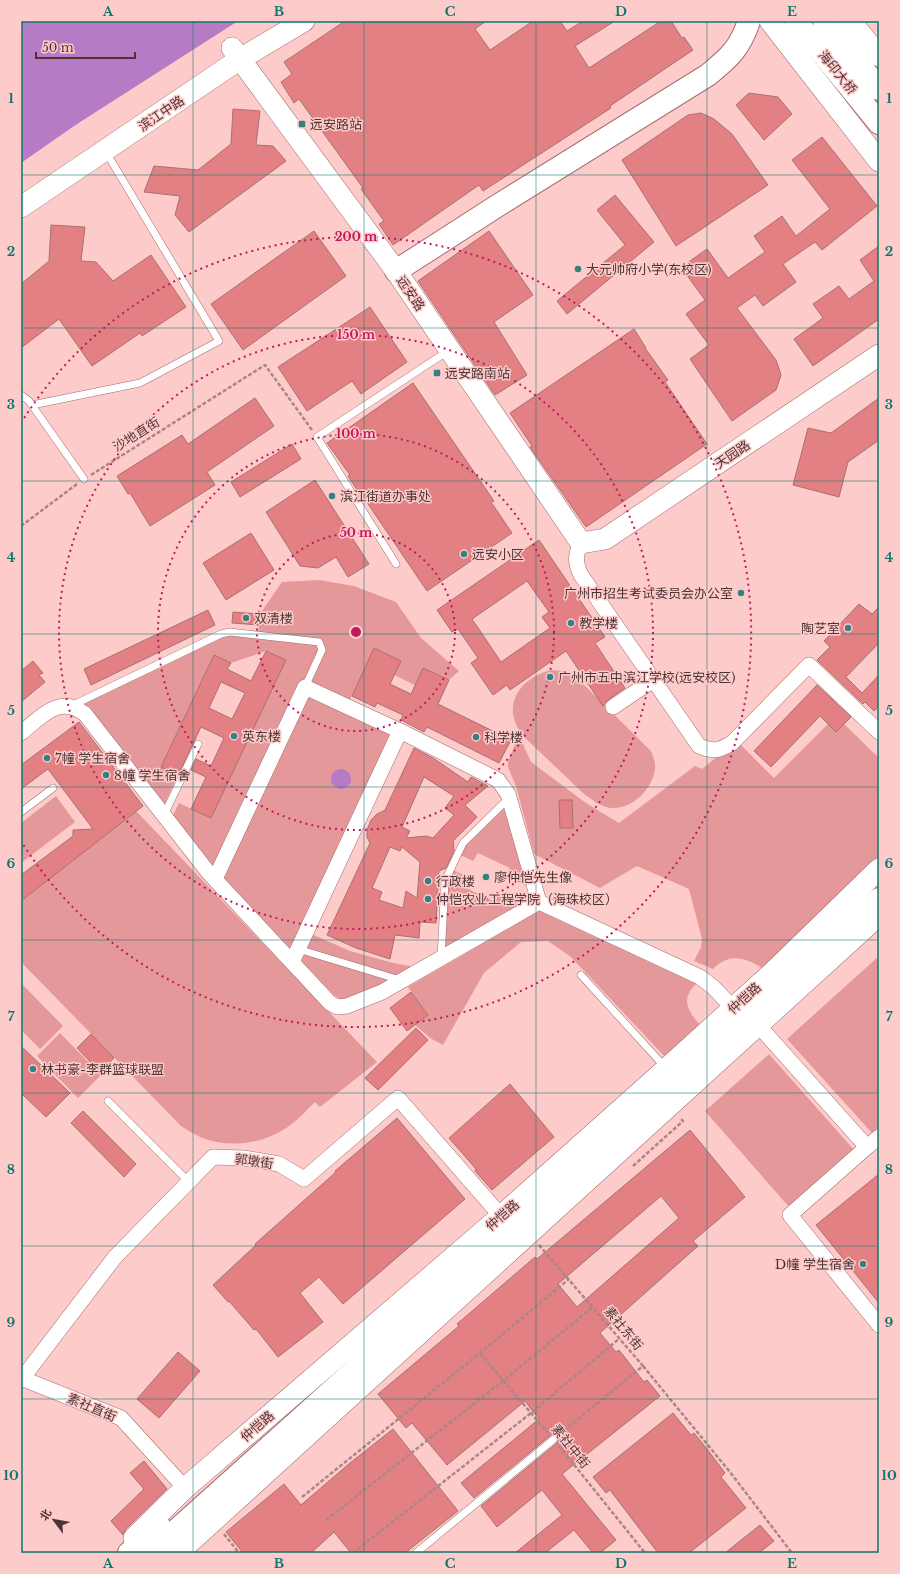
<svg xmlns="http://www.w3.org/2000/svg" width="900" height="1574" viewBox="0 0 900 1574" font-family="'Libre Baskerville','Noto Sans SC',serif">
	<style>
		.green { fill: #e59899 }
		.water { fill: #b57bc4 }
		.building { fill: #e38083; stroke: #a97070; fill-rule: evenodd }
		.lines { fill: none; stroke-linecap: round; stroke-linejoin: round }
		.lane-casing { stroke: #a56c6d; stroke-width: 8 }
		.street-casing { stroke: #a56c6d; stroke-width: 16 }
		.secondary-casing { stroke: #a56c6d; stroke-width: 22 }
		.highway-casing { stroke: #a56c6d; stroke-width: 24 }
		.path { stroke: #ac8585; stroke-width: 2.5; stroke-dasharray: 4 2; stroke-linecap: butt }
		.lane { stroke: #fff; stroke-width: 7 }
		.street { stroke: #fff; stroke-width: 15 }
		.secondary { stroke: #fff; stroke-width: 21 }
		.highway { stroke: #fff; stroke-width: 22 }
		.grid { fill: none; stroke: #0f766e; stroke-width: 1; stroke-opacity: 0.55 }
		.ring { fill: none; stroke: #c2185b; stroke-width: 2; stroke-dasharray: 2 4 }
		.poi-dot { fill: #378082; stroke: #fecbcb; stroke-width: 1.5 }
		.labels { text-anchor: middle; stroke-width: 3; stroke-linejoin: round; paint-order: stroke }
		.street-label { font-size: 13px; fill: #4e3535; stroke: #fecbcb }
		.poi-label { font-size: 13px; fill: #4e3535; stroke: #fecbcb; text-anchor: start }
		.centre { fill: #c2185b; stroke: #fecbcb; stroke-width: 2 }
		.ring-label { font-size: 12px; text-anchor: middle; font-weight: bold; fill: #c2185b; stroke: #fecbcb; stroke-width: 3; stroke-linejoin: round; paint-order: stroke }
		.neatline { fill: none; stroke: #0f766e; stroke-width: 1.5 }
		.grid-label { font-size: 13px; text-anchor: middle; font-weight: bold; fill: #0f766e }
	</style>
	<rect width="100%" height="100%" fill="#fecbcb"/>
	<path class="green" d="M319,580L354,586L396,602L421,638L459,671L449,680L423,668L415,685L394,675L374,649L347,706L400,731L307,932L350,951L393,963L410,966L412,971L343,1001L334,995L218,872L173,815L179,803L211,818L285,660L266,651L231,663L214,655L161,767L178,775L164,805L82,701L221,634L258,635L260,614L282,582Z
		M551,670L563,671L575,676L651,751C653,757 656,762 655,769C653,788 633,809 613,808C602,808 592,800 583,793L521,734C518,728 514,721 513,714C511,690 531,675 551,670Z
		M828,724L836,732L844,724L879,758V857L762,968C744,957 729,953 713,969L694,961L701,947L702,939L689,889L637,866L600,888L534,854L516,786L508,767V762L517,739L523,744L531,762L586,803L619,823L695,766L702,769L724,751L740,744L774,778Z
		M56,796L75,822L21,863V823Z
		M510,798L536,890L506,876L510,868L478,853L473,861L458,854L463,843Z
		M136,811L377,1062L320,1107L315,1102C305,1112 295,1123 283,1130C259,1145 226,1148 200,1137C194,1134 187,1130 181,1126L21,962V901Z
		M451,869L466,876L462,886L495,902L499,894L528,908L441,958L445,881Z
		M539,911L696,984C680,1000 688,1011 701,1026L666,1058L571,957L548,941L521,942L484,973L443,1045L430,1038L415,1025L428,1015L408,987Z
		M879,956V1127L872,1133L787,1039Z
		M22,984L63,1026L40,1049L21,1030Z
		M60,1033L101,1075L78,1098L37,1056Z
		M769,1054L854,1150L789,1207L705,1111Z"/>
	<path class="water" d="M21,21H238L74,126L21,163Z
		M331 779a10 10 0 1 1 20 0a10 10 0 1 1-20 0Z"/>
	<path class="building" d="M345,21H486L475,29L490,50L533,21H560L567,31L583,21H615L575,46L589,68L661,21H671L682,38L684,37L693,50L610,106L611,108L483,191L479,185L393,245L379,224L384,221L361,189L363,188L299,99L294,103L281,82L292,74L284,62Z
		M749,93L778,97L792,114L764,140L736,105Z
		M233,109L260,111L256,145L273,146L286,161L189,232L175,215L180,196L144,192L154,166L198,170L231,144Z
		M701,113L714,119L732,134L768,185L676,246L622,160L688,115Z
		M822,137L877,206L822,250L815,242L783,264L796,282L763,306L755,295L737,308L776,360L781,375L776,390L732,421L690,359L709,345L686,314L705,300L686,274L692,270L687,263L707,249L728,278L765,252L754,236L782,216L796,236L830,209L792,160Z
		M615,195L654,242L567,314L557,301L625,245L597,210Z
		M51,225L85,227L81,261L96,262L113,281L151,255L186,307L142,336L140,333L92,366L59,319L21,348V284L49,261Z
		M314,231L346,276L243,350L211,304Z
		M489,231L533,295L494,322L527,375L495,395L418,281Z
		M879,246V319L813,366L794,339L823,318L813,304L839,286L849,299L874,281L860,260Z
		M370,307L407,362L361,394L352,381L307,411L278,367Z
		M634,329L646,348H645L668,380L665,382L707,444L586,527L530,447L532,446L510,413Z
		M413,383L494,501L491,502L512,533L427,591L362,495L361,496L348,476L350,475L327,443Z
		M255,398L274,426L207,472L215,485L150,526L130,493L128,494L117,476L182,435L188,444Z
		M879,398V440L848,462L839,497L793,485L808,428L831,433Z
		M292,444L301,459L240,497L231,482Z
		M315,480L369,564L348,577L336,557L318,568L300,566L266,512Z
		M251,533L274,570L226,600L203,563Z
		M539,540L605,637L595,643L625,688L608,700L603,706L566,651L510,690L507,685L493,695L471,663L478,658L458,629L452,632L437,610ZM527,581L549,612L542,617L550,628L501,662L472,619Z
		M859,604L872,614L879,607V643L846,677L862,693L879,675V706L874,711L865,702L863,704L817,660L830,647L824,641Z
		M208,610L215,625L91,685L84,669Z
		M233,612L260,614L259,625L232,623Z
		M374,648L401,661L390,684L411,694L423,668L449,680L438,704L511,740L499,763L427,727L424,732L401,720L403,715L377,703L375,707L352,696Z
		M266,651L286,660L211,818L191,809L206,777L191,770L196,759L211,766L224,738L201,727L178,775L161,767L214,655L231,663L227,669L251,681ZM221,682L245,693L232,719L209,708Z
		M33,661L43,673L39,675L45,682L21,702V671Z
		M817,685L851,717L836,732L820,716L771,767L754,751Z
		M79,722L143,806L21,901V875L73,836V830L93,829L48,769L21,789V765Z
		M414,748L433,758L468,782L471,777L488,786L465,805L477,817L453,841L454,851L446,868L439,871L436,923L420,922L419,938L395,935L390,959L356,948L327,935L370,843L367,837V830L371,820L377,814L385,810ZM424,777L454,796L445,808L454,815L433,838L426,836L406,838L410,831L402,827ZM390,847L400,851L402,847L420,862L417,898L406,891L403,908L379,900L382,892L372,888Z
		M559,800H572L573,828H560Z
		M411,992L428,1015L407,1031L390,1008Z
		M416,1028L428,1040L378,1090L365,1078Z
		M91,1034L114,1058L100,1072L77,1048Z
		M21,1046L70,1093L46,1117L21,1093Z
		M510,1084L554,1137L492,1190L475,1171L476,1169L449,1138Z
		M83,1111L136,1164L124,1177L71,1123Z
		M397,1118L465,1199L343,1304L319,1277L300,1293L323,1322L278,1357L256,1329L254,1330L229,1301L228,1302L213,1285L256,1245L255,1244L336,1172L335,1171Z
		M690,1130L745,1197L693,1241L698,1246L600,1333L616,1352L619,1350L644,1382L647,1380L660,1396L562,1474L616,1540L600,1553H593L574,1530L545,1553H515L562,1515L542,1490L497,1527L481,1506L557,1443L559,1439L558,1436L554,1434L551,1435L474,1498L461,1483L539,1419L525,1401L447,1465L412,1423L406,1428L378,1394L459,1326L457,1324L535,1257L537,1259ZM661,1196L679,1218L577,1307L558,1284Z
		M879,1174V1303L816,1225Z
		M178,1352L200,1371L159,1418L137,1399Z
		M673,1413L691,1435L694,1433L707,1449L725,1473L721,1477L746,1508L689,1553H658L610,1490L606,1493L593,1477Z
		M393,1429L458,1511L405,1553H351L334,1532L311,1553H243L226,1532L284,1484L301,1505L350,1463Z
		M144,1461L167,1489L126,1529L123,1535L111,1521L144,1489L130,1473Z
		M760,1525L774,1541L759,1553H725Z"/>
	<g class="lines">
		<defs>
			<path id="lane" d="M21,395L29,401L84,479
				M32,405L140,383L219,341L106,152
				M396,564L317,437L448,351
				M71,706L221,634L230,632L319,642L322,650L305,687
				M21,812L53,788
				M164,815L198,744
				M298,949L400,980
				M441,958L445,881L463,843L509,798
				M581,975L665,1067
				M108,1101L189,1182
				M416,1553L554,1439"/>
			<path id="street" d="M581,543C575,555 575,563 581,575L699,746C714,752 718,751 732,743L809,665L879,732
				M613,707L653,680
				M21,733C41,717 59,694 85,714L208,872L330,1003L337,1007L347,1006L382,992L539,902L700,977L713,987L733,1008
				M215,879L305,687L400,731L498,780L508,794L539,902
				M292,962L400,731
				M758,1025L867,1147L790,1215L879,1325
				M867,1147L879,1137
				M21,1378L121,1418L185,1488
				M21,1380L115,1257L213,1157L244,1158L279,1164L304,1179L398,1098L501,1216"/>
			<path id="secondary" d="M770,21L879,161
				M850,21L879,56
				M232,48L396,271L581,543L605,539L879,355
				M21,207L240,59L304,21
				M134,1538L185,1488L501,1216L666,1069L773,972L879,869
				M178,1553L879,915"/>
			<path id="highway" d="M796,21L879,123
				M824,21L879,89
				M396,271L497,206L708,75C730,57 740,48 749,21
				M129,1553L160,1527
				M151,1553L879,899"/>
		</defs>
		<use href="#lane" class="lane-casing"/>
		<use href="#street" class="street-casing"/>
		<use href="#secondary" class="secondary-casing"/>
		<use href="#highway" class="highway-casing"/>
		<path class="path" d="M91,475L265,365L312,430
			M21,526L77,484
			M633,1166L683,1121L680,1118
			M539,1245L643,1366L561,1433
			M480,1353L548,1433
			M643,1366L730,1472L792,1553
			M559,1446L645,1553
			M302,1497L480,1353L569,1279
			M326,1520L503,1381L593,1307
			M224,1534L239,1553
			M353,1553L531,1413L620,1338"/>
		<use href="#lane" class="lane"/>
		<use href="#street" class="street"/>
		<use href="#secondary" class="secondary"/>
		<use href="#highway" class="highway"/>
	</g>
	<path class="grid" d="M193,21V1553M364,21V1553M536,21V1553M707,21V1553M21,175H879M21,328H879M21,481H879M21,634H879M21,787H879M21,940H879M21,1093H879M21,1246H879M21,1399H879"/>
	<g class="ring">
		<circle cx="356" cy="632" r="99"/>
		<circle cx="356" cy="632" r="198"/>
		<circle cx="356" cy="632" r="297"/>
		<path d="M21 423A395 395 0 1 1 21 841"/>
	</g>
	<g class="poi-dot">
		<rect x="298" y="120" width="8" height="8" rx="2"/>
		<circle cx="578" cy="269" r="4"/>
		<rect x="433" y="369" width="8" height="8" rx="2"/>
		<circle cx="332" cy="496" r="4"/>
		<circle cx="464" cy="554" r="4"/>
		<circle cx="741" cy="593" r="4"/>
		<circle cx="246" cy="618" r="4"/>
		<circle cx="571" cy="623" r="4"/>
		<circle cx="848" cy="628" r="4"/>
		<circle cx="550" cy="677" r="4"/>
		<circle cx="234" cy="736" r="4"/>
		<circle cx="476" cy="737" r="4"/>
		<circle cx="47" cy="758" r="4"/>
		<circle cx="106" cy="775" r="4"/>
		<circle cx="486" cy="877" r="4"/>
		<circle cx="428" cy="881" r="4"/>
		<circle cx="428" cy="899" r="4"/>
		<circle cx="33" cy="1069" r="4"/>
		<circle cx="863" cy="1264" r="4"/>
	</g>
	<g class="labels">
		<g class="street-label">
			<text transform="translate(838 72) rotate(51)" y="5">海印大桥</text>
			<text transform="translate(161 113) rotate(-34)" y="5">滨江中路</text>
			<text transform="translate(411 293) rotate(56)" y="5">远安路</text>
			<text transform="translate(136 434) rotate(-32)" y="5">沙地直街</text>
			<text transform="translate(732 454) rotate(-34)" y="5">天园路</text>
			<text transform="translate(744 998) rotate(-42)" y="5">仲恺路</text>
			<text transform="translate(254 1161) rotate(8)" y="5">郭墩街</text>
			<text transform="translate(502 1215) rotate(-41)" y="5">仲恺路</text>
			<text transform="translate(624 1328) rotate(50)" y="5">素社东街</text>
			<text transform="translate(92 1407) rotate(23)" y="5">素社直街</text>
			<text transform="translate(257 1426) rotate(-41)" y="5">仲恺路</text>
			<text transform="translate(571 1446) rotate(51)" y="5">素社中街</text>
		</g>
		<g class="poi-label">
			<text x="310" y="129">远安路站</text>
			<text x="586" y="274">大元帅府小学(东校区)</text>
			<text x="445" y="378">远安路南站</text>
			<text x="340" y="501">滨江街道办事处</text>
			<text x="472" y="559">远安小区</text>
			<text x="733" y="598" text-anchor="end">广州市招生考试委员会办公室</text>
			<text x="254" y="623">双清楼</text>
			<text x="579" y="628">教学楼</text>
			<text x="840" y="633" text-anchor="end">陶艺室</text>
			<text x="558" y="682">广州市五中滨江学校(远安校区)</text>
			<text x="242" y="741">英东楼</text>
			<text x="484" y="742">科学楼</text>
			<text x="55" y="763">7幢 学生宿舍</text>
			<text x="114" y="780">8幢 学生宿舍</text>
			<text x="494" y="882">廖仲恺先生像</text>
			<text x="436" y="886">行政楼</text>
			<text x="436" y="904">仲恺农业工程学院（海珠校区）</text>
			<text x="41" y="1074">林书豪-李群篮球联盟</text>
			<text x="855" y="1269" text-anchor="end">D幢 学生宿舍</text>
		</g>
	</g>
	<circle cx="356" cy="632" r="6" class="centre"/>
	<g class="ring-label">
		<text x="356" y="241">200 m</text>
		<text x="356" y="339">150 m</text>
		<text x="356" y="438">100 m</text>
		<text x="356" y="537">50 m</text>
	</g>
	<rect width="900" height="1574" fill="none" stroke="#fecbcb" stroke-width="44"/>
	<g transform="translate(54 1520) rotate(302)" stroke="#fecbcb" stroke-width="3" paint-order="stroke">
	<path d="M0-3L7 15L0 10L-7 15Z" fill="#4e3535"/>
	<text y="-6" font-size="11" font-weight="bold" text-anchor="middle" fill="#4e3535">北</text>
	</g>
	<path d="M36 52v6h99v-6" fill="none" stroke="#4e3535" stroke-width="2"/>
	<text x="42" y="52" font-size="12" fill="#4e3535" stroke="#fecbcb" stroke-width="3" paint-order="stroke">50 m</text>
	<rect x="22" y="22" width="856" height="1530" class="neatline"/>
	<g class="grid-label">
		<text x="108" y="16">A</text>
		<text x="279" y="16">B</text>
		<text x="450" y="16">C</text>
		<text x="621" y="16">D</text>
		<text x="792" y="16">E</text>
		<text x="11" y="103">1</text>
		<text x="889" y="103">1</text>
		<text x="11" y="256">2</text>
		<text x="889" y="256">2</text>
		<text x="11" y="409">3</text>
		<text x="889" y="409">3</text>
		<text x="11" y="562">4</text>
		<text x="889" y="562">4</text>
		<text x="11" y="715">5</text>
		<text x="889" y="715">5</text>
		<text x="11" y="868">6</text>
		<text x="889" y="868">6</text>
		<text x="11" y="1021">7</text>
		<text x="889" y="1021">7</text>
		<text x="11" y="1174">8</text>
		<text x="889" y="1174">8</text>
		<text x="11" y="1327">9</text>
		<text x="889" y="1327">9</text>
		<text x="11" y="1480">10</text>
		<text x="889" y="1480">10</text>
		<text x="108" y="1568">A</text>
		<text x="279" y="1568">B</text>
		<text x="450" y="1568">C</text>
		<text x="621" y="1568">D</text>
		<text x="792" y="1568">E</text>
	</g>
</svg>
